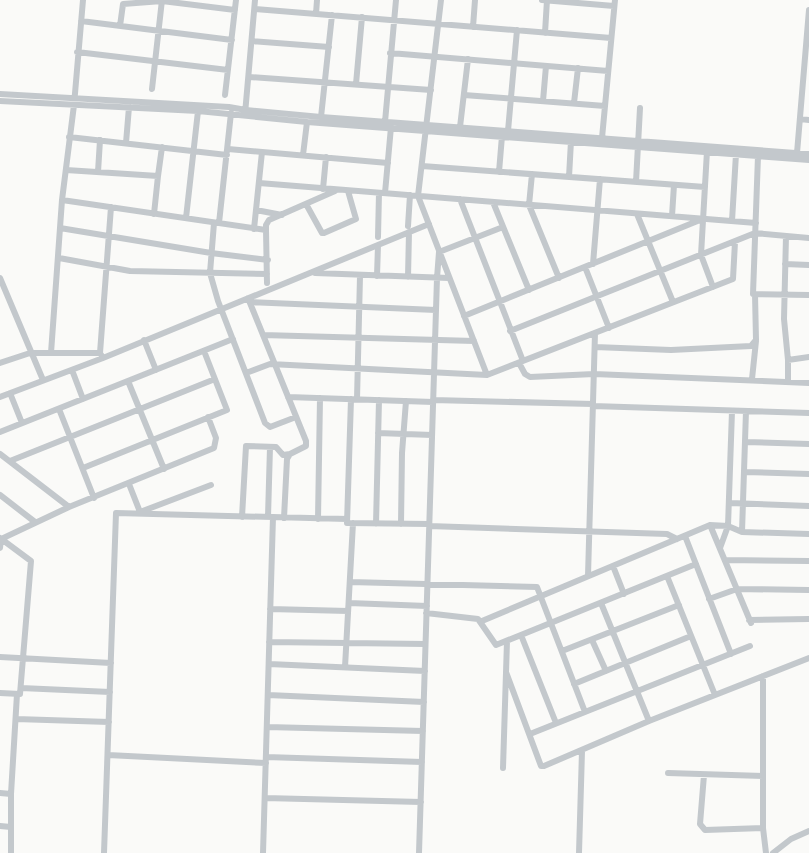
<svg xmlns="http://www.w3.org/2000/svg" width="809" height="853" viewBox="0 0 809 853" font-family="'Titillium Web',sans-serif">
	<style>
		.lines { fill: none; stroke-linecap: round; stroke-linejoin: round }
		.minor { stroke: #c3c8cc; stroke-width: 6 }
	</style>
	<rect width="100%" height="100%" fill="#fafaf8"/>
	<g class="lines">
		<path class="minor" d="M441,0L418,196L487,375
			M542,0L614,6
			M255,9L611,38
			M316,14L317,0
			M81,21L232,40
			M120,26L123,4L162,1L235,10
			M473,27L475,0
			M545,33L547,0
			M252,41L329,47
			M77,52L228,70
			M390,53L608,71
			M249,77L431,90
			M356,84L362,17
			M152,89L162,0
			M0,94L229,107L246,110L321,117L809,154
			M225,95L236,0
			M464,95L605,106
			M0,101L198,111L307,122L809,160
			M543,101L546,66
			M574,103L578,68
			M245,114L255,0
			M321,117L332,15
			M800,119L809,120
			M385,122L396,0
			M460,127L468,59
			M508,131L517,30
			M69,137L227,155
			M602,138L615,0
			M126,143L129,107
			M228,149L388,163
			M707,151L701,255L713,287
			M797,153L809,10
			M303,155L307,122
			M758,156L753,294L809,295
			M422,166L705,187
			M66,170L158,176L154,214
			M98,172L100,140
			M499,172L502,136
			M532,174L529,205L559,278
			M158,176L162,147
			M569,177L571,141
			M636,182L640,108
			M259,183L756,223
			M323,189L326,157
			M385,193L391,127
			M460,199L523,361
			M62,200L266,230L267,283
			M493,202L529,290
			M306,204L322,233H324L356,219L348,191
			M256,210L282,215
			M637,214L673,302
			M672,216L674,185
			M186,218L198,111
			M732,221L736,154
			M214,223L210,273L218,301L265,423L270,427L296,417
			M219,223L231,113
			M408,226L410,195
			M60,228L211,253L268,260
			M254,229L262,152
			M266,230V225L269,220L335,191
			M786,236L784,319L788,360V382
			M378,237L379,193
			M59,258L130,271L267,274
			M593,264L600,179
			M785,264L809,265
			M585,267L609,328
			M315,273L449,278
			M377,276L378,245
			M408,277L409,232
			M0,278L43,380
			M248,298L306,441V446L290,454L287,459L284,518
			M250,302L436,310
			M464,316L700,220
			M510,331L755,233L809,238
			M263,335L474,341
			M144,340L156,370
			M595,347L671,350L751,346L756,340L755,294
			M51,353L62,200L74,105L83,0
			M103,358L100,353L111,207
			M788,360L809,357
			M0,363L30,353H100
			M519,363L525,374L530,377L594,374L809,383
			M72,370L83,399
			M246,373L270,364L487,375L733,279L735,242
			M752,379L756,341
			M128,381L164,469
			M10,393L22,423
			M0,397L103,358L429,224
			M288,397L433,402
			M351,399L347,523L429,524
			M357,399L360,276
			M433,400L593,404
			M593,406L809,413
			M59,409L94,498
			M0,432L233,339
			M378,433L432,435
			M745,442L809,444
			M0,454L69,507
			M10,461L215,379
			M83,468L227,410L204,351
			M744,472L809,474
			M129,484L140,512L211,485
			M0,495L35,522
			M730,503L809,506
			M242,517L246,446L276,447L283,455L290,454
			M268,517L270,447
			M318,519L320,398
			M376,524L379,400
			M401,524L402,453L406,401
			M710,525L751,623
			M429,526L667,534L677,539
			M742,532L746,411
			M685,536L731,654
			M0,538L31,561L20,694L0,693
			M0,548L1,539L69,507L214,448L216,438L208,417
			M720,548L728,526L732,411
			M725,560L809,561
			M613,566L624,594
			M588,576L595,333
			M667,576L715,695
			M350,582L537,587L585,712
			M709,599L737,589L809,590
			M349,603L427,606
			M601,603L649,721
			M270,609L348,611
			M426,613L478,619L496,645L696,564
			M749,620L809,619
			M482,621L710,525L728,526L742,532L809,534
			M521,635L556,723
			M592,640L606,671
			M269,642L425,644
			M562,651L679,605
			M0,657L111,663
			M269,664L425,671
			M345,667L353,523
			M506,672L541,766H544L649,721L809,658
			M763,676V828L766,853
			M574,684L691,636
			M21,688L110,692
			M268,695L424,702
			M16,719L109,722
			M267,727L423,731
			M530,734L750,646
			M108,755L266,763
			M266,757L422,762
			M503,768L507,641
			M668,773L763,776
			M704,775L700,824L705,830L763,828
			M0,793L11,794
			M265,798L421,802
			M0,826L11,827
			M11,853V794L17,694
			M104,853L116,513L347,519
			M263,853L273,517
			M419,853L437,278L439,252L503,227
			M579,853L582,751
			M773,853L791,839L809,831"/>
	</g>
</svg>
